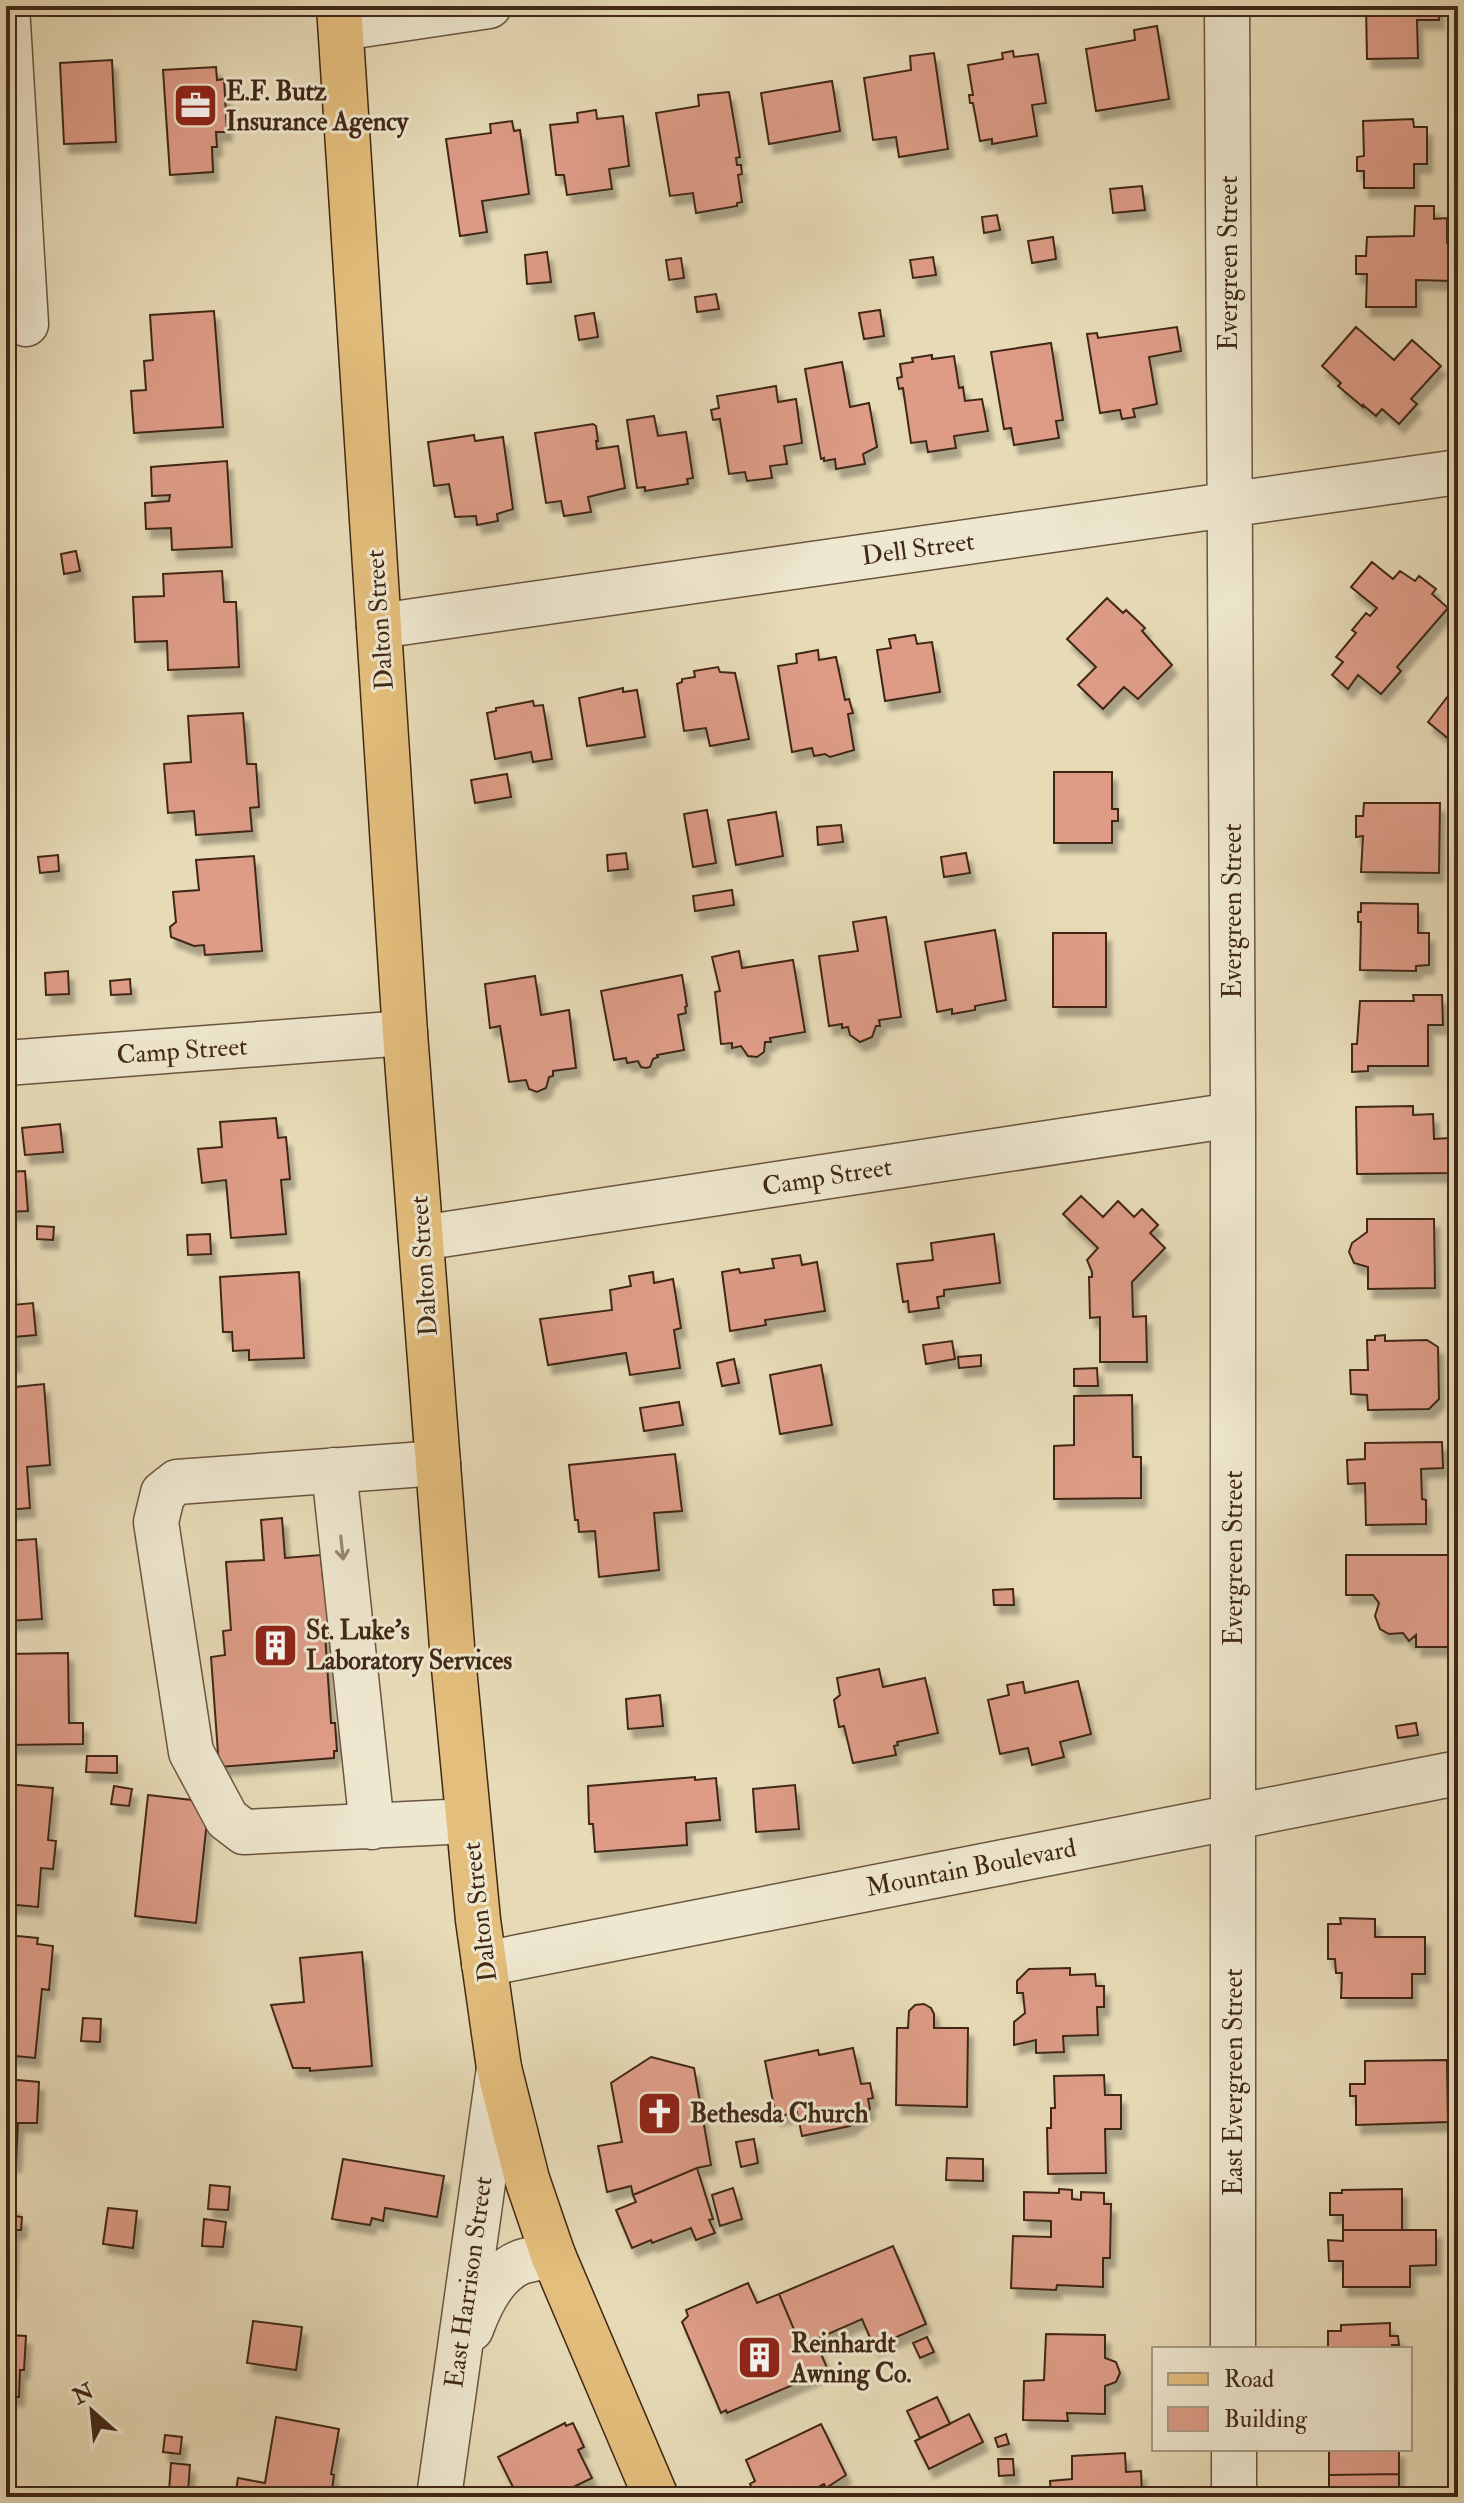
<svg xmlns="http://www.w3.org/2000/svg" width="1464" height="2503" viewBox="0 0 1464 2503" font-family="'IM FELL Double Pica',serif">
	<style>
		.building { fill: #de9c87; stroke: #412817; stroke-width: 2; filter: url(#shadow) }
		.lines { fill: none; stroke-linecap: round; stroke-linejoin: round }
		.minor-casing { stroke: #6a553f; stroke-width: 47 }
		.major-casing { stroke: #412817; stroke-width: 47 }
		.minor { stroke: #efe8d0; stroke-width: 44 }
		.major { stroke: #e4be7c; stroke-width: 44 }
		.oneway { stroke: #988874 }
		.labels { text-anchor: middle; stroke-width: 6; stroke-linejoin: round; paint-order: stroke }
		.poi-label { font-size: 26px; font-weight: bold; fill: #412817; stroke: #efe8d0; text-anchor: start }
		.street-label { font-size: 26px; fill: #412817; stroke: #efe8d0 }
	</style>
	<defs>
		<filter id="shadow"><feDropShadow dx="5" dy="9" stdDeviation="2" flood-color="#0004"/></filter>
	</defs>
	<rect width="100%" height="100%" fill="#e7dbb7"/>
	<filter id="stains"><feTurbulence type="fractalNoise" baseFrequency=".0025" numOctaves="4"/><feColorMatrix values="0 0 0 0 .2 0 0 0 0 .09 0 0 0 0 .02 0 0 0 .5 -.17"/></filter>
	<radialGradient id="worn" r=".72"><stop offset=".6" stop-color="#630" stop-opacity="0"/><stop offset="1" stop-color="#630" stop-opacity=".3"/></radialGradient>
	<path class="building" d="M1366,6H1439V20H1417L1418,58L1367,59Z
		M1157,26L1169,99L1096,111L1086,49L1135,40L1134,30Z
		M1013,51L1014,57L1038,54L1046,103L1032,105L1037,136L992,144V139L980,141L973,103H970L969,95H973L968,65L1003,59L1002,53Z
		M934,53L948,149L899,157L896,137L873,140L864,78L911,70L910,56Z
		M112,60L116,142L64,144L60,63Z
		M216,67L217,80L224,79L227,132H216L217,147H212L213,172L170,175L163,70Z
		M832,81L840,131L769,144L761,93Z
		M729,92L740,157L736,158L737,165H741L742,174L738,175L742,202L737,203V206L696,213L693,193L670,196L656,113L699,106L698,95Z
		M596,110L597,119L623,116L629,166L609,169L612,189L567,195L564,175H556L550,125L578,122L577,113Z
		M1413,119L1414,127H1427V164H1414V188H1364V171H1357V157L1364,156L1363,121Z
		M512,121L514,131L520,130L529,194L482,201L487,232L460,236L446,139L491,133L490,124Z
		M1142,186L1145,210L1113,213L1110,189Z
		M1415,206H1434V219L1447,218V243H1452V281L1416,280V307H1366L1367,274H1356V256H1366L1367,237L1414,236Z
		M997,215L1000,230L984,233L982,217Z
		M1053,237L1056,259L1032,263L1028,241Z
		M547,252L551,282L527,284L525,255Z
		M933,257L936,275L913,278L910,260Z
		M681,258L684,278L669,280L666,260Z
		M716,294L719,309L697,312L695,297Z
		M880,310L884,336L864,339L859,313Z
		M214,311L223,427L134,433L131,391L146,390L144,361L153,360L150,315Z
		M594,313L598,337L579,340L575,316Z
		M1177,327L1181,351L1149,357L1157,404L1133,409L1135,417L1122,419L1120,410L1100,413L1087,334L1097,333L1098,338Z
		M1356,327L1394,360L1412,340L1441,366L1411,399L1417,404L1399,424L1382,409L1376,416L1363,405V407L1338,386L1341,383L1322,366Z
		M1051,343L1063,420L1056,421L1059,438L1014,445L1011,428L1004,429L991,352Z
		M932,355V359L954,356L959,388L963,387L965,401L982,399L988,431L954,436L956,448L928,452L926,441L911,443L903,388L899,389L897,378L902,377L900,364L913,362L912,358Z
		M842,362L850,407L869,403L877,447L863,454L865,464L836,469L835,459L824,461V458L821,459L805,369Z
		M776,386L778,402L796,399L802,443L784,446L787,464L770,466L772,478L747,481L745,472L729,474L720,419L713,420L711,410L719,408L717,396Z
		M654,416L658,436L686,432L693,478L687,479L688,484L645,491V487L637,488L627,420Z
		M593,424L596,426L598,441H596L597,449L618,446L625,488L588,497L591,512L564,516L561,501L546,503L535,433Z
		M474,435L475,441L503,437L513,509L497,514L498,521L477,525L476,516L455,517L449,484L434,486L428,442Z
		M227,461L232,547L172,550L171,528L146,529L145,503L169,501L170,495L152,496L151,467Z
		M76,551L80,571L64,574L61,554Z
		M1372,562L1393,579L1400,571L1415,581L1419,576L1436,589L1432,594L1448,608L1397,667L1401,671L1381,694L1358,675L1348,689L1332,675L1343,662L1336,657L1356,633L1352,630L1366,613L1370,616L1377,608L1351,587Z
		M222,571L224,602H236L239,667L168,670L167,641L135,642L133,597L164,596L163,574Z
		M1107,598L1123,613L1126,610L1145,628L1142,631L1172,665L1138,699L1124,687L1103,709L1078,685L1096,667L1067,639Z
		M915,635L917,644L932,642L940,692L885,701L877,650L891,648L889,639Z
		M818,650L819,660L836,657L845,700L849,699L853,713L848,714L854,750L830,757L825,754L814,756L812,748L792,752L778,666L797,663L796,654Z
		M718,667L720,672L735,673L749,739L710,746L706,728L684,731L677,684L682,682V679L695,677L694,671Z
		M1455,687L1458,690L1456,745L1428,722Z
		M623,688V692L637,690L645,737L587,746L579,698Z
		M533,701L534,706L543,705L552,759L533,762L531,752L495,759L487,713L496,711V708Z
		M243,713L247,764H256L259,807L250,808L252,831L196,835L194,811L168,813L164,764L191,762L188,716Z
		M1054,772H1112V809H1118V821H1112V843H1054Z
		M507,774L511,797L475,803L471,780Z
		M1364,803H1440L1439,873L1361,872L1363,836L1356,837V816H1363Z
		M707,810L716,863L693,867L684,814Z
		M776,812L783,856L736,865L728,820Z
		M841,825L843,842L818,845L817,827Z
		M626,853L628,869L608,871L607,855Z
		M966,853L970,873L944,877L941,857Z
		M58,855L59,871L40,873L38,857Z
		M254,856L262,951L205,955L204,945L194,946L171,937L170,927L176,922L173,892L199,890L196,860Z
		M732,890L734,905L695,911L693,896Z
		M1361,903L1418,904V933H1429V965L1416,966V971L1360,970L1361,922H1358V912H1361Z
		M886,917L901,1017L879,1020L880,1026H876L872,1037L860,1042L850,1035L848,1027L842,1028V1024L829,1026L819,956L858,951L853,922Z
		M995,930L1006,1000L975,1006V1010L952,1014V1009L937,1012L925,942Z
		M1053,933H1106V1007H1053Z
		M739,951L742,968L793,960L805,1032L770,1038L771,1042H765L764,1052L757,1057L748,1056L741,1046L732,1048V1043L721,1044L715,992L720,991L712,957Z
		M68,971L69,994L46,995L45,973Z
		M682,975L687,1006L685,1007L686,1013L678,1015L684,1050L657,1055L658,1057L653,1059L650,1067L646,1068L641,1067L638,1061L627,1063L626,1058L614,1060L601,991Z
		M535,976L541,1015L569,1010L576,1068L553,1071V1076L549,1077L546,1088L537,1092L529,1089L526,1080L509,1082L500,1026L490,1028L485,984Z
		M130,979L131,994L111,995L110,981Z
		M1413,995H1442L1443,1025H1428V1066H1368V1071L1352,1072V1044H1357L1360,1001H1414Z
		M1413,1106V1115L1433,1114L1434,1139L1449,1138L1450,1173L1357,1174L1356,1107Z
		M276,1118L278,1138L286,1137L290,1179L281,1180L286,1234L231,1238L226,1180L202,1183L198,1149L222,1147L220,1122Z
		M60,1124L63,1152L25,1155L22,1128Z
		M25,1171L28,1211L6,1212V1172Z
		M1081,1196L1103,1217L1118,1201L1134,1217L1142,1209L1158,1225L1150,1233L1165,1248L1132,1282L1133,1317L1146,1316L1147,1362H1100V1317L1090,1318L1089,1277H1092V1272L1087,1260L1098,1248L1063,1214Z
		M1367,1219H1434L1435,1288L1368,1289V1267L1354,1263L1349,1252L1352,1243L1367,1232Z
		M37,1226L54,1227L53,1240L37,1239Z
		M210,1234L211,1254L188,1255L187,1235Z
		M994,1234L1000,1283L944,1290V1296L937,1297L939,1308L909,1312L908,1301L903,1302L897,1264L933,1260L931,1243Z
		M800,1255L802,1265L817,1262L825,1311L765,1320L766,1325L730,1331L722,1272L739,1269L740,1273L774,1268L772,1259Z
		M6,1269H10L13,1305L33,1303L36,1335L14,1337L16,1363H6Z
		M299,1272L304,1358L249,1360V1350L233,1351L232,1332H223L220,1277Z
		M653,1272L654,1283L673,1279L681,1328L674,1330L680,1368L630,1375L626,1353L548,1365L540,1319L612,1310L610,1290L631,1286L629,1276Z
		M1385,1335V1341L1427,1340L1438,1347L1439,1399L1429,1409L1368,1410L1367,1395L1351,1394L1350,1370H1368L1367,1340H1375V1336Z
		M952,1341L955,1359L926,1364L923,1345Z
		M981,1355V1366L959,1368L958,1357Z
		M734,1359L739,1383L722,1386L717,1363Z
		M821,1365L832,1425L780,1434L770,1375Z
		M1097,1368L1098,1386H1074V1369Z
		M44,1384L50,1465L27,1467L30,1508L6,1510V1392L15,1391V1387Z
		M1132,1395L1133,1457H1141V1498L1054,1499V1446L1074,1445V1396Z
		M679,1402L683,1425L644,1431L640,1408Z
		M1442,1442L1443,1468L1421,1469L1422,1499L1426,1500V1524L1366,1525L1365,1483L1348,1484L1347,1460L1365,1459V1443Z
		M675,1454L682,1511L654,1513L659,1570L599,1577L595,1531L579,1532L578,1520H575L569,1465Z
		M282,1518L285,1558L321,1555L323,1579H331L333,1633L325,1634L331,1723H335L337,1751H334V1758L219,1767L211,1657L225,1655L223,1631L231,1630L226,1562L264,1560L261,1520Z
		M36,1539L42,1619L6,1621V1541Z
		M1346,1555H1450V1572H1458V1599L1448,1600L1451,1647H1416V1635L1409,1641L1403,1633L1389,1634L1380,1629L1375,1616L1379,1603L1373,1595H1346Z
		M1013,1589L1014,1605H994L993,1590Z
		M68,1653L69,1723H83V1744L6,1745V1654Z
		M879,1669L883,1687L925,1678L938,1733L897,1742L898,1745L894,1746L896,1755L853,1763L844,1726L839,1727L834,1700L840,1695L837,1678Z
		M1448,1674H1458V1697L1448,1698Z
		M1078,1681L1091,1734L1060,1742L1064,1757L1032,1765L1028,1748L1000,1754L988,1700L1009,1695L1007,1685L1023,1682L1025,1693Z
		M660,1695L663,1726L628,1729L626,1699Z
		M1416,1723L1418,1735L1398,1738L1396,1726Z
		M87,1756H117V1773L86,1772Z
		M695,1777V1780L716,1778L720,1820L686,1823L687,1845L595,1852L593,1824H589L588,1786Z
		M6,1784L53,1788L48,1840L56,1841L53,1869L41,1868L38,1907L6,1904Z
		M795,1785L799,1829L756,1832L753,1789Z
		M114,1786L132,1789L129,1806L111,1804Z
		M148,1795L209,1802L196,1923L135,1916Z
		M1340,1918L1375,1919V1937H1425V1974H1412V1998H1341L1342,1973H1336L1335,1959H1328V1924H1341Z
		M6,1935L38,1938L37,1944L53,1946L49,1990L42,1989L35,2058L6,2055Z
		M362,1952L372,2066L310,2071V2068H293L271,2005L304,2002L300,1958Z
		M1070,1968V1975L1095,1974L1096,1986H1104V2007H1097L1098,2035L1063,2036L1064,2052L1036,2053V2040L1014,2045V2022L1025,2013L1023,1993H1017V1981L1029,1969Z
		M924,2004L931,2008L934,2014V2028H968L967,2107L896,2105L897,2028H908L909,2011L915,2005Z
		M83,2018L101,2019L100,2042L81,2041Z
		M853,2048L861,2084L870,2083L873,2098L868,2099L870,2109L850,2126L802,2136L797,2112L776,2117L765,2061L818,2050L819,2055Z
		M651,2057L694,2068L711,2165L697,2168L633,2195L631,2186L607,2192L598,2146L622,2142L611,2083Z
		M1447,2060L1448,2122L1356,2125V2096H1350V2084H1365V2061Z
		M1104,2075L1105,2095H1121V2129H1105L1106,2173L1048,2174L1047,2128H1051V2108H1055L1054,2076Z
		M6,2079L39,2082L37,2123H18L16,2163H9V2168L6,2167Z
		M754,2139L758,2163L741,2167L736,2142Z
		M947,2158L983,2159V2181L946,2180Z
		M343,2159L444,2176L437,2217L385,2208L383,2221L372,2218L370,2225L332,2219Z
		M697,2168L713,2219L709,2220L715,2233L696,2240L691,2228L652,2243L651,2240L632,2248L616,2210L636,2202L633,2195Z
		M210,2185L230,2187L228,2210L208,2209Z
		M733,2188L742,2219L720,2226L712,2195Z
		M1059,2189L1072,2190V2199L1081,2200V2192L1104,2193V2204H1111L1110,2258H1103V2287L1057,2285L1056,2290L1011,2288L1013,2236L1051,2237V2221L1024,2220V2192L1059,2193Z
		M1402,2189V2230H1343V2215H1330V2193H1342V2190Z
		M6,2205H14V2216L22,2217L21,2230H14L11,2289H6Z
		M108,2208L137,2211L133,2248L103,2244Z
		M204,2219L226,2222L223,2247L202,2246Z
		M1343,2230H1436V2265L1410,2266V2287H1343V2261H1329L1328,2240L1343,2241Z
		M893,2246L926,2324L874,2347L862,2319L801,2346L779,2294Z
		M748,2283L757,2303L779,2294L801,2346L815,2340L828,2370L727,2413L726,2410L721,2413L682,2322L688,2316L686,2310Z
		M253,2321L302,2327L296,2370L247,2363Z
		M1390,2323V2336H1398L1399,2345H1392V2349H1328V2331H1341V2325Z
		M6,2330H8V2335L26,2336L24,2370H20L19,2397H6V2401Z
		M1046,2334L1105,2335V2358L1116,2362L1120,2373L1116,2382L1105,2386V2414L1067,2413L1068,2421L1023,2420L1024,2381L1044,2380Z
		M927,2337L934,2352L920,2358L913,2343Z
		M937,2397L950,2424L920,2438L907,2411Z
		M969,2414L983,2442L929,2469L915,2441Z
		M276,2417L339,2429L331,2474L334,2475L331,2497H235L238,2478L265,2483Z
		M565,2423L566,2426L573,2423L584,2447L578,2450L592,2478L553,2497H518L498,2457Z
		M821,2424L846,2475L826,2488L824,2484L798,2497H763L761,2493L755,2495L750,2484L755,2481L746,2460Z
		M1006,2434L1009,2444L998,2447L995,2438Z
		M165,2435L182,2437L180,2454L163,2452Z
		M1344,2449H1399V2474L1329,2475V2450Z
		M1125,2453L1126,2472L1141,2471L1142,2497H1051L1050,2481L1072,2479V2456Z
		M998,2459H1013L1014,2475L999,2476Z
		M171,2463L190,2465L188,2492L169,2491Z
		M1399,2474V2497H1329V2475Z"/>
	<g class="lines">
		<defs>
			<path id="minor" d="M7,6L26,324
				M1227,6L1233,1115V2349
				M341,28L489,6
				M379,626L1458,472
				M6,1063L405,1033
				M421,1238L1233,1115
				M438,1463L177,1482L163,1493L156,1522L191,1752L227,1819L244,1832L468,1821
				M334,1470L372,1827
				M484,1964L1458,1773
				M471,2329C480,2304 494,2273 521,2262C531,2259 543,2257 553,2255
				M1234,2449V2497
				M439,2497L499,2068"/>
			<path id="major" d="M339,6L405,1033L452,1647L478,1920L499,2068L527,2179L553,2255L656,2497"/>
		</defs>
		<use href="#minor" class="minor-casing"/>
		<use href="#major" class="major-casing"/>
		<use href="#minor" class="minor"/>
		<use href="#major" class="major"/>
	</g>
	<defs><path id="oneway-shaft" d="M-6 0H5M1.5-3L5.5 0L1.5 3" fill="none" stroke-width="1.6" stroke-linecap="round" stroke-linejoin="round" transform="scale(2)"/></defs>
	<use class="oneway" href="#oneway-shaft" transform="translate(342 1548) rotate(84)"/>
	<defs>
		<symbol id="office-square" viewBox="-11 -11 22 22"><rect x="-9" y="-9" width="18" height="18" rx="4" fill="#8f2418" stroke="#efe8d0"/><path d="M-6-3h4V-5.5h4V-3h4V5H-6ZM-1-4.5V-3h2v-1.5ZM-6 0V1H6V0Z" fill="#fff"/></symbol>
		<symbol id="building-square" viewBox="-11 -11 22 22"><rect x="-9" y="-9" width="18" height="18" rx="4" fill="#8f2418" stroke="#efe8d0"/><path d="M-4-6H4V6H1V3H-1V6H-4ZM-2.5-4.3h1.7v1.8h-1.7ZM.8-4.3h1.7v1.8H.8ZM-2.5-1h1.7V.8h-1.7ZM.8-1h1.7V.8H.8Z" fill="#fff"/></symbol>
		<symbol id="church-square" viewBox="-11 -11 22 22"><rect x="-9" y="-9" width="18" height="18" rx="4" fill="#8f2418" stroke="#efe8d0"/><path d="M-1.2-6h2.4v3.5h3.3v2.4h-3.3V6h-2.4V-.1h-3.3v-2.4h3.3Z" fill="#fff"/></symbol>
	</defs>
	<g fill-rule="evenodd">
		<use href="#office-square" x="170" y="80" width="51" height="51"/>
		<use href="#building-square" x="250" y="1620" width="51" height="51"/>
		<use href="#church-square" x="634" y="2088" width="51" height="51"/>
		<use href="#building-square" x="734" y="2332" width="51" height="51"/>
	</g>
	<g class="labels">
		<g class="poi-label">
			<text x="226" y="100">E.F. Butz<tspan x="226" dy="30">Insurance Agency</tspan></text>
			<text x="306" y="1639">St. Luke's<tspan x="306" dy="30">Laboratory Services</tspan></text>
			<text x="690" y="2122">Bethesda Church</text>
			<text x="791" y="2352">Reinhardt<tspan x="791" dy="30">Awning Co.</tspan></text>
		</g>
		<g class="street-label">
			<text transform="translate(1228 263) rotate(-90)" y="9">Evergreen Street</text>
			<text transform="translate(918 548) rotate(-8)" y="9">Dell Street</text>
			<text transform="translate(379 620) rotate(-94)" y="9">Dalton Street</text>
			<text transform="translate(1232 911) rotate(-90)" y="9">Evergreen Street</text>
			<text transform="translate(182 1050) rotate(-4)" y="9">Camp Street</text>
			<text transform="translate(827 1176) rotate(-9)" y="9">Camp Street</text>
			<text transform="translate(423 1266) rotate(-94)" y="9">Dalton Street</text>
			<text transform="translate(1233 1558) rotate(-90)" y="9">Evergreen Street</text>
			<text transform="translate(971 1867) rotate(-11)" y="9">Mountain Boulevard</text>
			<text transform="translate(479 1912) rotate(-97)" y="9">Dalton Street</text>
			<text transform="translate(1233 2082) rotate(-90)" y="9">East Evergreen Street</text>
			<text transform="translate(468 2282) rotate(-82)" y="9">East Harrison Street</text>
		</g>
	</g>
	<rect width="1464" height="2503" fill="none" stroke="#e7dbb7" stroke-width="32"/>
	<rect x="8" y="8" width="1448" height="2487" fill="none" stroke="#412817" stroke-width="4"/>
	<rect x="16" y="16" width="1432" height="2471" fill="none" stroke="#412817" stroke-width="2"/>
	<rect x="1152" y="2347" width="260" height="104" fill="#efe8d0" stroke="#a99b86" stroke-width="2"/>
	<rect x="1168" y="2373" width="40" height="12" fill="#e4be7c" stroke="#a99b86" stroke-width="2"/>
	<text x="1224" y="2387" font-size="24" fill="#412817">Road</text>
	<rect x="1168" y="2407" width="40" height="24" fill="#de9c87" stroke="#a99b86" stroke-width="2"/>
	<text x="1224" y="2427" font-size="24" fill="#412817">Building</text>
	<g transform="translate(92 2411) rotate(333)" stroke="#efe8d0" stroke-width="6" paint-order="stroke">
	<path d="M0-6L14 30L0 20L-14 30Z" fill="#412817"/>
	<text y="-12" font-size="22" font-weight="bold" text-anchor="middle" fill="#412817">N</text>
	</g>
	<rect width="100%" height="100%" filter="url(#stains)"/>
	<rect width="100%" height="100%" fill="url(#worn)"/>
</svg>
